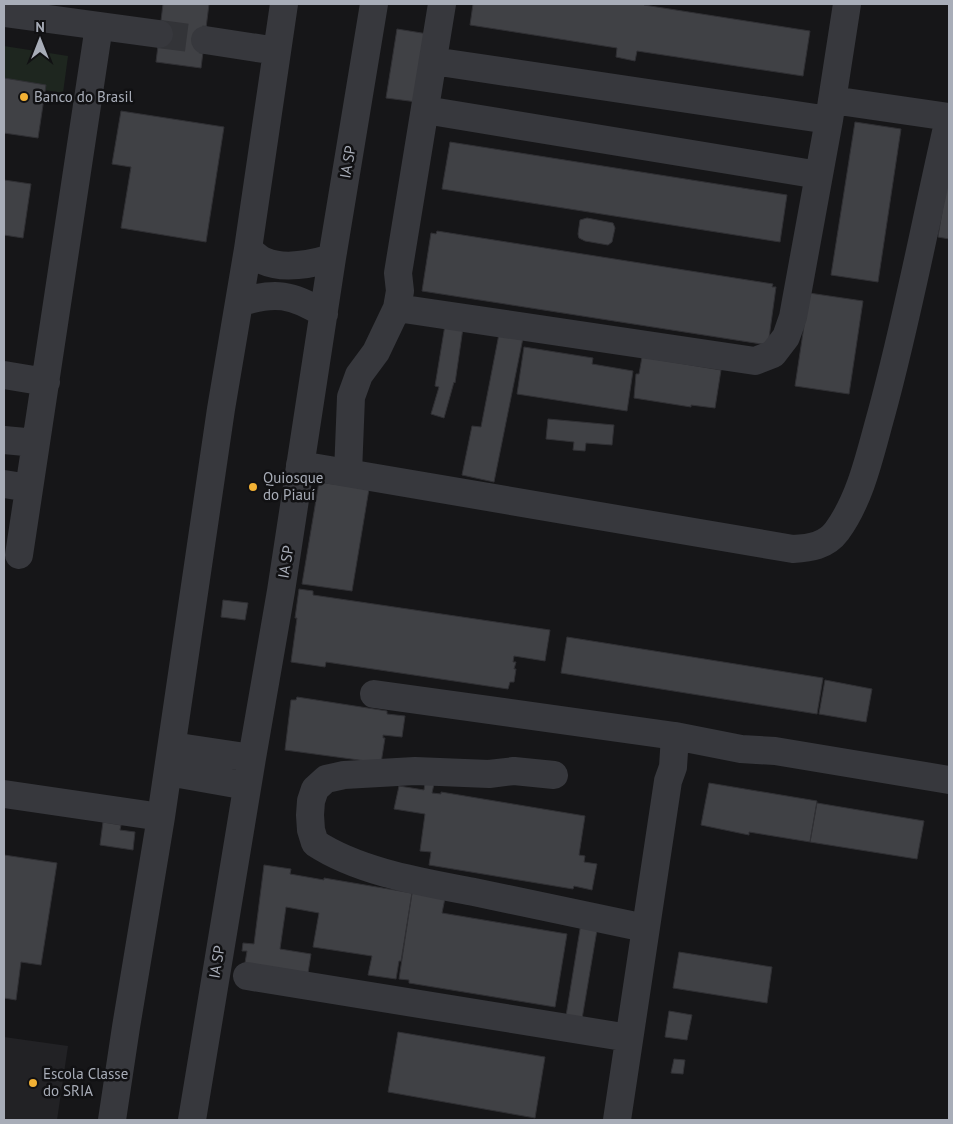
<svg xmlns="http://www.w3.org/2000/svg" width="953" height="1124" viewBox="0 0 953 1124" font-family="'PT Sans',sans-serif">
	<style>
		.built { fill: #222225 }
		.green { fill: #1e261f }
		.building { fill: #404145; stroke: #303034 }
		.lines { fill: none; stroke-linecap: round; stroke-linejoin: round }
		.minor-tunnel { stroke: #333438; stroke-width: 28; stroke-dasharray: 28 14; stroke-linecap: butt }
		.minor { stroke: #37383d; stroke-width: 28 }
		.poi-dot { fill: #f2b134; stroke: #111113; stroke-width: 2 }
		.labels { text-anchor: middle; stroke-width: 5; stroke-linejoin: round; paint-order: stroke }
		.poi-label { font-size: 15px; fill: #a8adb8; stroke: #111113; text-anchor: start }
		.street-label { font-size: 15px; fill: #a8adb8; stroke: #111113 }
	</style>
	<rect width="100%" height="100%" fill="#161618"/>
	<path class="built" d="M4,1037L68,1046L57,1120H4Z"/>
	<path class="green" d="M4,46L68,56L63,93L4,84Z"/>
	<path class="building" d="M163,4H209L201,68L156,62Z
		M473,4H644V5L810,31L803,76L637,51L635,61L616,57L617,48L470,25Z
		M397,29L428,34L417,102L386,98Z
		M4,78L46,85L38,138L4,133Z
		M121,111L224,127L206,242L121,228L131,167L112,164Z
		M855,122L901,129L878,282L831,275Z
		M450,142L787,195L780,242L442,189Z
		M949,168V239L938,237Z
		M4,180L31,184L23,238L4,235Z
		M587,218L613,223L615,228L612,242L608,245L585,241L579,238L578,234L580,220Z
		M437,231L773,284L772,287H776L768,345L422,291L431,233L436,234Z
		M809,293L863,301L849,394L795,386Z
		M445,325L463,328L455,383L454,382L444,418L431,414L439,387L435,386Z
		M499,334L523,338L494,482L462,475L472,426L481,427Z
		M524,347L593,358L592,364L633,371L627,411L517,394Z
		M642,357L721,370L715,408L691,405V407L634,398L636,374H639Z
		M548,419L614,425L612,445L586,443L585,451L573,450L574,442L546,439Z
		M319,482L369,489L352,591L302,584Z
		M299,589L313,591V595L550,630L545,661L514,656L513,662H516L514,669H516L514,682H510L508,689L326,662L325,667L291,662L297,618H295Z
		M223,600L248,603L245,620L221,617Z
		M567,637L823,678L817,714L561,673Z
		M825,680L872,689L866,722L819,714Z
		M297,697L387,711V714L405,716L402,737L383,735V738H385L381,763L285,750L291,700H296Z
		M425,783L434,784L432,793L441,794V792L585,816L579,855L585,856L584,862L597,864L592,890L574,886L573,889L429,865L431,852L420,851L425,814L394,809L399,786L424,790Z
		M709,783L817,801L810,842L749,832V835L701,825Z
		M817,803L924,821L917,859L810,842Z
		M103,822L121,825L120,830L135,832L133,850L100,845Z
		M4,855L57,863L41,965L21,962L16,1000L4,998Z
		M264,865L291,869L290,874L324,880V878L412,893L401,961H399L396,979L368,975L372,956L313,947L319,913L286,907L280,949L311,954L308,973L245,963L247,951H242L243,943L254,944Z
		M412,893L445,898L442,913L567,934L555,1007L409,983V980L399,979Z
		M581,923L597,930L582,1019L566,1016Z
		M679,952L772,967L767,1003L673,988Z
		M669,1011L692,1015L687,1040L665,1037Z
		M398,1032L545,1057L535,1118L388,1092Z
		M674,1059L685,1060L683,1074L671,1073Z"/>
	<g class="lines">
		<path class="minor-tunnel" d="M159,34L205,40"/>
		<path class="minor" d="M442,4L398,273L400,291L397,308L755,361L773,354L786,337L793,317L829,120L847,4
			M4,13L159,34
			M205,40L277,51
			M433,61L829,120
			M832,100L949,117
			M425,110L819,175
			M248,249C253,253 259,259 264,261C284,270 312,264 332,258
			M239,303C274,291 293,294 324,314
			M4,375L46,382
			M4,440L36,443
			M300,465L793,549C810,548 826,546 837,531C861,498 870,454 881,415C908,317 926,218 949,119
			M348,473L351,397L359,375L376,352L397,308
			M4,484L29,488
			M19,555L99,26
			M374,694L675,736
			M172,746L252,758
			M168,772L247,786
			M554,775L514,771L489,774L415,771L344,775L326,779L315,789L311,801L310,815L311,830L315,843C359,872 422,882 474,892C531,904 588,916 645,928
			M4,794L161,817
			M247,976L629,1038
			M112,1120L126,1027L161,817L221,409L248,249L284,4
			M192,1120L252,758L281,591L332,258L374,4
			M617,1120L668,781L673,767L675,736L741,749L775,751L949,780"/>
	</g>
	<g class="poi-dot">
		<circle cx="24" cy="97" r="5"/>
		<circle cx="253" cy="487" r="5"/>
		<circle cx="33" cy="1083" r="5"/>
	</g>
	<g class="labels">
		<g class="poi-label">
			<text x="34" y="102">Banco do Brasil</text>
			<text x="263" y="483">Quiosque<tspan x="263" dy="17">do Piauí</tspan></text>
			<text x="43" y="1079">Escola Classe<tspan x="43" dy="17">do SRIA</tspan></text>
		</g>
		<g class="street-label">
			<text transform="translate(348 162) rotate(-80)" y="5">IA SP</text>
			<text transform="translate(286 562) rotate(-81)" y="5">IA SP</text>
			<text transform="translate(217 962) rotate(-81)" y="5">IA SP</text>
		</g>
	</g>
	<rect width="953" height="1124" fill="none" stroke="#a8adb8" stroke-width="10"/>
	<g transform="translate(40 40)" stroke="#111113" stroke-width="4" paint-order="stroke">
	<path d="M0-4L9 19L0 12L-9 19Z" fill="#a8adb8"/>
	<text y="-8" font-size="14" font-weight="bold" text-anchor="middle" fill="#a8adb8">N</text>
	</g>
</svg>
